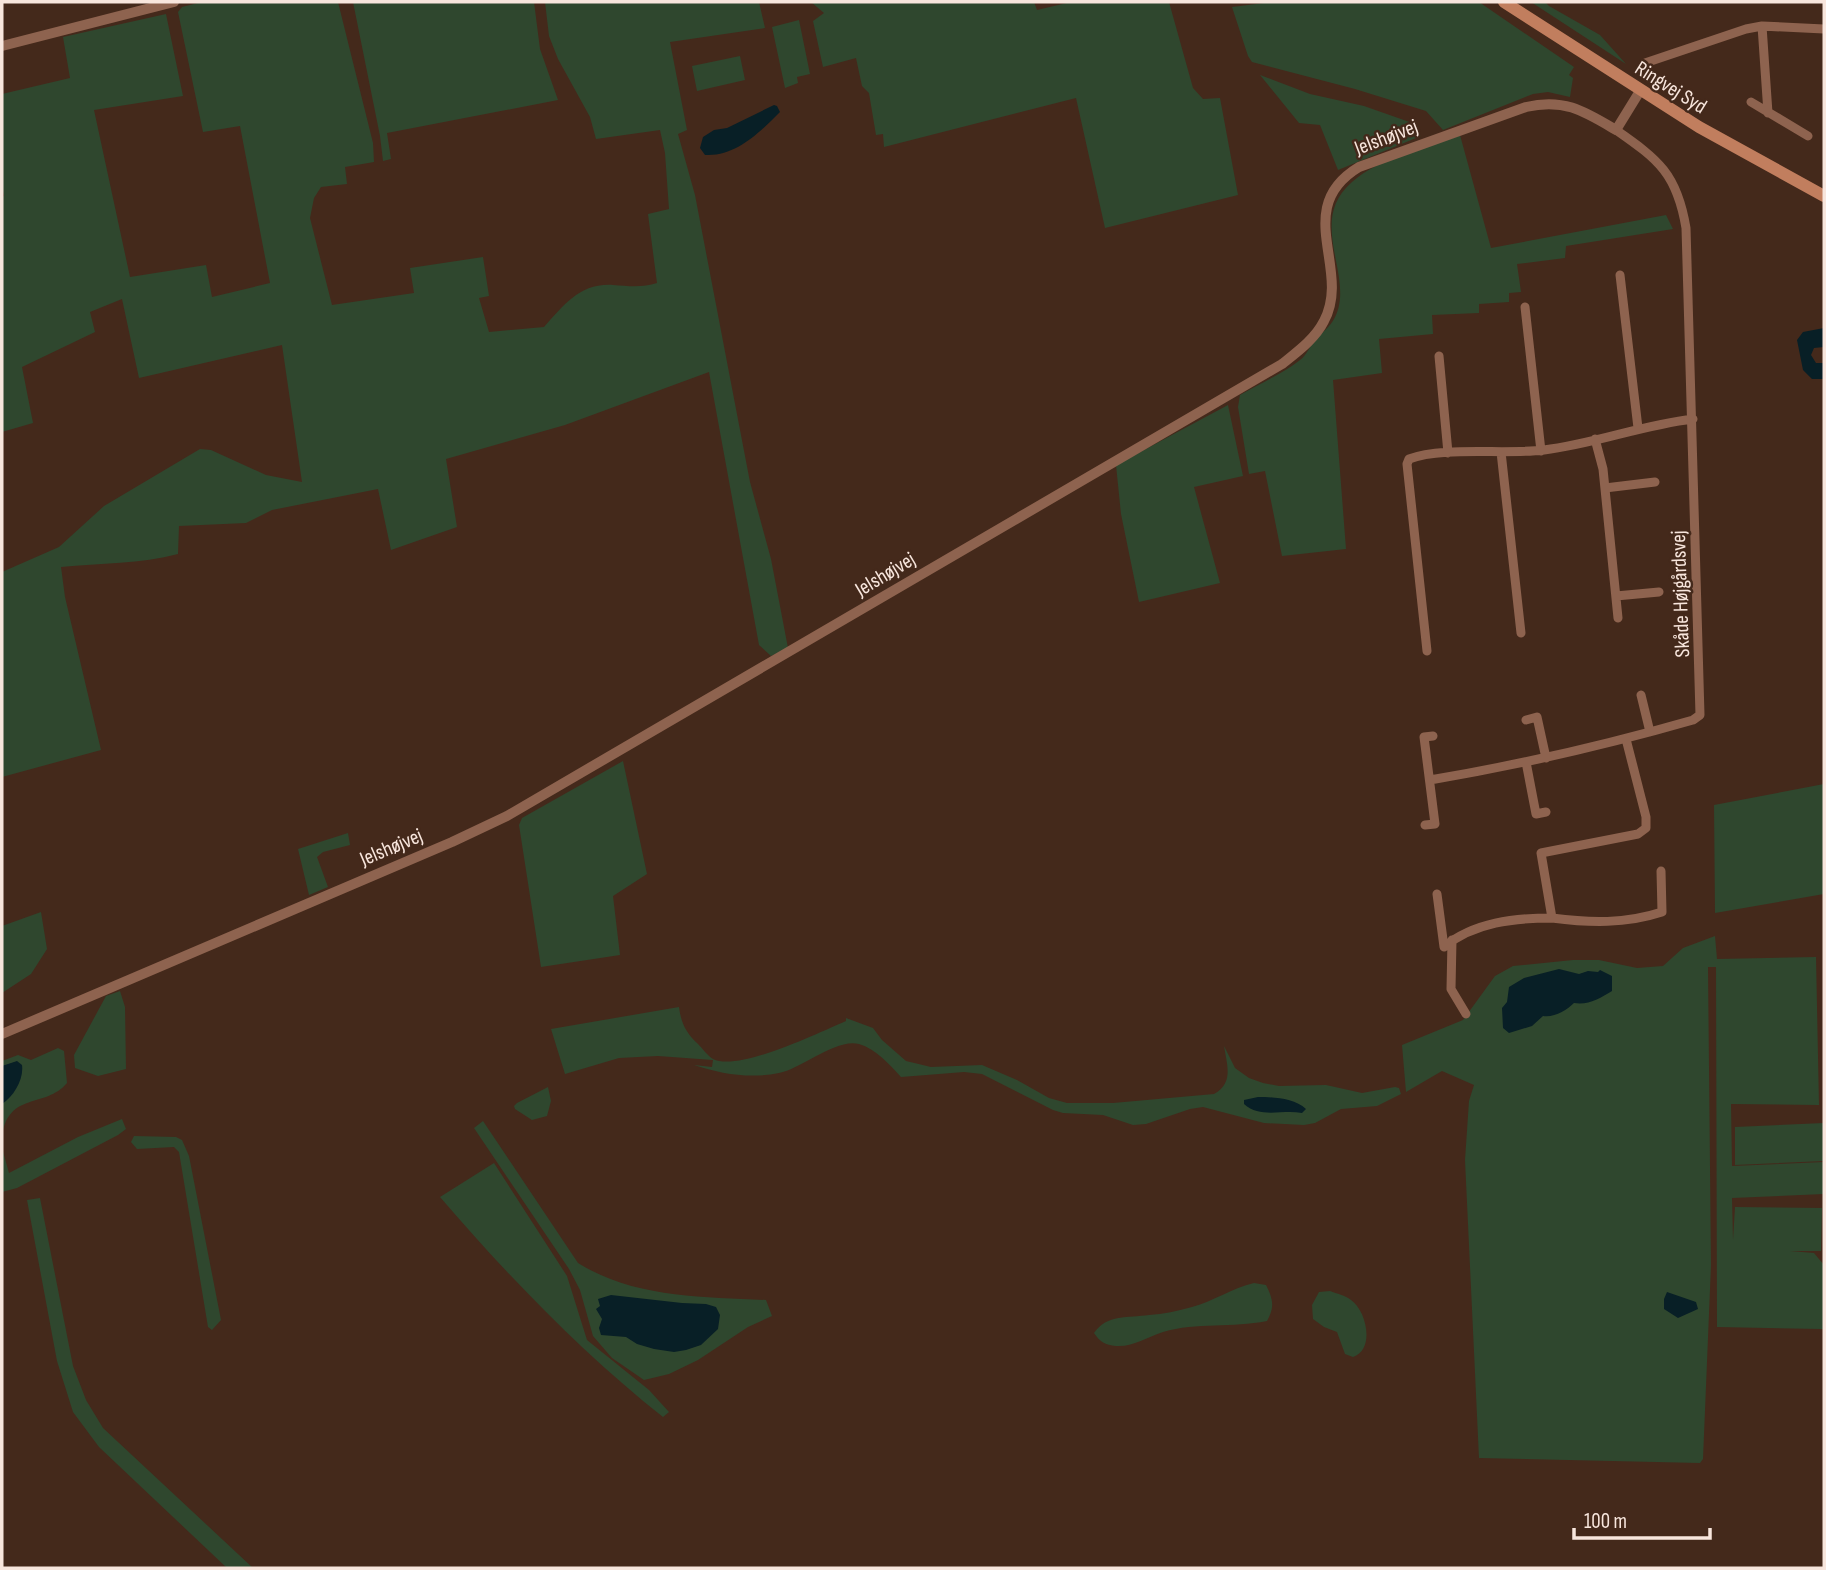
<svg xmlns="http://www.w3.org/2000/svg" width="1826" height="1570" viewBox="0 0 1826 1570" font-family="'Sofia Sans Condensed',sans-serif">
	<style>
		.green { fill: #2f472e }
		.water { fill: #081f26 }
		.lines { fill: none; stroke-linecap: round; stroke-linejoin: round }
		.minor { stroke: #8e634f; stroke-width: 9 }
		.tertiary { stroke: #8e634f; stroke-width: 10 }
		.secondary { stroke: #c17e5e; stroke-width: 12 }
		.labels { text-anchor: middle; stroke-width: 5; stroke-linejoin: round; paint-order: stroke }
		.street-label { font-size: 21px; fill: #f8e6dd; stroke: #44291b }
	</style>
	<rect width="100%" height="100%" fill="#44291b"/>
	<path class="green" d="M202,2H338L373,143L374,162L345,167L347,184L321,187L314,198L310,218L332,305L414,293L410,268L483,257L489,296L479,298L489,332L544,327C564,305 580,283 613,285C628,286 642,288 657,283L648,214L669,209L665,153L660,130L596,139L590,117L558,59L549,36L545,2H759L765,28L670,42L687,130L678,134L695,195L750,482L771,559L788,648L771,656L759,645L709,372L565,425L446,459L457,527L391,550L378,489L272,510L246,523L179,526L178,554C141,564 100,563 61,567L65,597L101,750L2,777V572L59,547L104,506L200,449L211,450L266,475L302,482L282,345L139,378L122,299L90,312L95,332L22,367L33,423L2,432V197L4,196L2,186V94L70,78L63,37L166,14L183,96L94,110L130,277L206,265L212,297L270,283L240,126L203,132L178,12L182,7Z
		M353,2H534L540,49L558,100L387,133L391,159L383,161L380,136Z
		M811,2H1034L1037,10L1071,2H1169L1193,88L1203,99L1220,98L1238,195L1105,228L1076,98L884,147L883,134L876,135L869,93L862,86L856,58L823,67L813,21L824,13Z
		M1273,2H1479L1574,67L1569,75L1573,78L1570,97L1548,92L1533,94L1443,130L1426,111L1355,89L1252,62L1248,56L1232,7Z
		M1531,2H1545L1549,6L1600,35L1626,64Z
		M799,20L810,74L797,77L798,83L785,88L772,27Z
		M740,56L745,80L697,91L692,66Z
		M1260,75L1310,94L1364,106L1418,125L1421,136L1338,170L1320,125L1299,123Z
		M1460,135L1491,248L1666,215L1673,229L1566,246L1565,258L1517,264L1521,292L1509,293V302L1479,304V313L1432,315L1433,334L1379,339L1382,373L1333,380L1346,549L1282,556L1265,471L1249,474L1238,407L1240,395C1259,384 1282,374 1300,360C1307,355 1310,345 1316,339C1322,332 1330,327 1334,319C1357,278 1305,222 1352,182C1379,158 1427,148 1460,135Z
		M1228,405L1243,476L1194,487L1220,583L1139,602L1121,514L1116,465Z
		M623,761L647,874L613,896L620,955L541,967L519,825L522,818Z
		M1824,784V894L1715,913L1714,805Z
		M348,833L350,845L323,852L317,857L328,887L309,895L298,849Z
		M41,912L47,949L31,974L2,993V926Z
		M1715,936L1717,959L1816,957L1819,1105L1731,1104L1732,1166L1824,1162V1194L1732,1198L1733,1240L1735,1207L1822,1208L1821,1251H1790L1814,1253L1824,1265V1330L1822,1329L1717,1327L1716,967H1708L1711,1265L1703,1459L1700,1463L1479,1458L1465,1160L1469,1101L1474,1085L1442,1071L1406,1092L1402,1045L1463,1020L1495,976L1513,966L1573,960H1599L1637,968L1663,966L1683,948Z
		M120,991L125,1007L126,1069L98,1076L75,1068L74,1055L106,996Z
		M679,1007C681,1023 686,1033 698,1044C702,1048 708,1056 713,1059C739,1072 820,1032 846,1021V1018L873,1028L882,1040L906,1061L931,1067L982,1065L1017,1080L1049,1098L1067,1103H1113L1214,1094C1234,1083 1227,1065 1224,1046L1235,1068L1249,1078L1263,1083L1279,1086L1326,1085L1362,1093L1395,1087L1399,1088L1401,1094L1377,1106L1341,1109L1315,1123L1304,1125L1264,1123L1203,1107L1190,1109L1146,1124L1133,1125L1103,1115L1063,1113L1053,1110L982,1074L964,1072L901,1077C889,1064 876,1049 859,1044C836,1038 801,1069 779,1073C750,1079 721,1074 694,1065L712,1067L713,1060L658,1056L619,1058L565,1074L551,1029Z
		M58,1048L64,1051L67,1083C45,1109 9,1091 2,1136V1061L18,1055L31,1060Z
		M548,1087L551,1101L547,1116L532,1120L515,1109L514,1106L517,1103Z
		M122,1119L126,1129L118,1135L17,1188L2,1192V1148L9,1173L78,1137Z
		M483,1121L578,1263C634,1298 702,1297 766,1300L772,1316L748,1327L698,1360L669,1374L644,1380L612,1358L593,1336L580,1290L569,1269L474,1128Z
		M1824,1123V1161L1735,1165V1127Z
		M134,1136L176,1137L182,1140L189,1156L221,1320L212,1330L208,1327L179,1152L174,1147L137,1149L131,1142Z
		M494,1163L567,1276L587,1340L649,1390L669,1412L663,1417C584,1355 505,1273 440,1197Z
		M40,1198L73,1366L86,1400L103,1428L253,1568H227L99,1447L73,1412L57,1361L27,1200Z
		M1254,1283L1266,1285C1273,1299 1275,1307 1267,1321C1232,1328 1197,1322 1163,1332C1147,1337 1134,1347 1116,1346C1105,1345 1100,1342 1094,1333C1107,1314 1128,1318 1149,1315C1163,1314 1178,1311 1192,1307C1214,1301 1232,1288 1254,1283Z
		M1330,1291C1337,1294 1345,1295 1351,1300C1367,1311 1375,1350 1353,1357L1345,1354L1337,1332L1324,1327L1313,1319L1312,1305L1319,1292Z"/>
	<path class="water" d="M774,105L777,106L780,112C760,132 736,157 705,155L700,148L703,137L714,130L727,128Z
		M1824,328V347L1814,348L1811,355L1816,363H1824V379H1812L1803,370L1797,340L1803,332Z
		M1559,969L1579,974L1588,971L1598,972L1600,970L1612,976V991C1599,999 1589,1005 1574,1003C1567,1010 1554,1018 1543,1016L1532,1026L1509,1033L1503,1028L1502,1008L1507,1002L1509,987L1524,978Z
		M17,1061L22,1065C24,1079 14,1096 2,1104V1066Z
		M1258,1097C1273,1097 1294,1098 1306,1109L1302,1113C1282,1109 1261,1119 1244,1104V1100Z
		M1667,1292L1696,1302L1698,1309L1678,1318L1664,1309V1299Z
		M611,1295L682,1303L706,1304L716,1307L720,1315L718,1329L701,1345L686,1350L674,1352L654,1349L637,1344L626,1337L601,1335L599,1328L602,1319L596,1309L600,1306L598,1299Z"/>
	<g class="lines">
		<path class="minor" d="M1762,26L1768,113
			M1645,63L1746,29L1762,26L1824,29
			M1751,102L1808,136
			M1620,275L1638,428
			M1525,307L1541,451
			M1439,356L1448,453
			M1595,439L1603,469L1618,618
			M1501,452L1521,633
			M1605,488L1655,482
			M1616,596L1659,592
			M1427,651L1407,464L1409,459C1443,446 1505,455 1544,450C1594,444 1642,425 1693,419
			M1641,695L1650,732
			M1526,720L1537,717L1546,758
			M1526,762L1536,814L1546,812
			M1430,780C1519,765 1606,745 1693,720L1700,715L1686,228C1677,174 1659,160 1616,130
			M1425,825L1435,824L1424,737L1433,736
			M1437,894L1444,947C1474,922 1515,918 1552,918L1541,853L1638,834L1646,828V817L1626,739
			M1552,918C1590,923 1625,924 1662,912L1661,871
			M1452,940L1451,989L1466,1014"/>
		<path class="tertiary" d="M2,46L174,2
			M2,1034L452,842L507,816L1282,364C1297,352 1315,339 1324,321C1352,269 1291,208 1359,167L1526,107C1564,98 1584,111 1616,130L1640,91"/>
		<path class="secondary" d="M1504,2L1699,127L1824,196"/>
	</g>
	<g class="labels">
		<g class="street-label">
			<text transform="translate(1671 87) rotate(32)" y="7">Ringvej Syd</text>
			<text transform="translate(1386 137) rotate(-21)" y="7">Jelshøjvej</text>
			<text transform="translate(885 574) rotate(-31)" y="7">Jelshøjvej</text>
			<text transform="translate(1680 594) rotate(-92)" y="7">Skåde Højgårdsvej</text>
			<text transform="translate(391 847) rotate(-23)" y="7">Jelshøjvej</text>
		</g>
	</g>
	<rect width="1826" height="1570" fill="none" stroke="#f8e6dd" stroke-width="7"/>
	<path d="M1574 1528v10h136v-10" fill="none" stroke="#f8e6dd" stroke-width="3.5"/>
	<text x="1584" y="1528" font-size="21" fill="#f8e6dd" stroke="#44291b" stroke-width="5" paint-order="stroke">100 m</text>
</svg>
